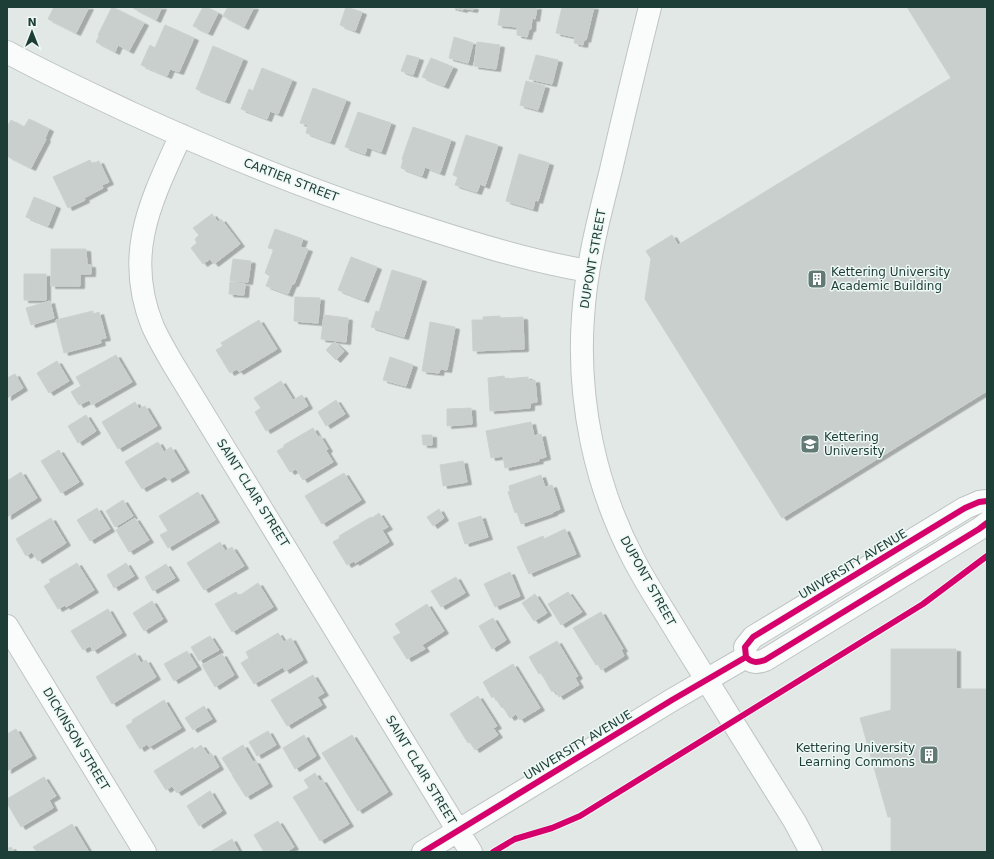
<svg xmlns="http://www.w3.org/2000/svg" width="994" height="859" viewBox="0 0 994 859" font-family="'DejaVu Sans',sans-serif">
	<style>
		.building { fill: #c8cfcd; stroke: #cad1cf; filter: url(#shadow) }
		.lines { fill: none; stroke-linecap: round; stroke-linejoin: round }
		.minor-casing { stroke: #bec5c3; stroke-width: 24 }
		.minor { stroke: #fafcfb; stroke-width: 22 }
		.cycleway-casing { stroke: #eef8f4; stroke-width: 8 }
		.cycleway { stroke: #d6006c; stroke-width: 6 }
		.labels { text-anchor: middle; stroke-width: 3; stroke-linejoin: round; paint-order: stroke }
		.street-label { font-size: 12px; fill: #1d3d37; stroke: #eef8f4 }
		.poi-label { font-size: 12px; fill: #1d3d37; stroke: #eef8f4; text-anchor: start }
	</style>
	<defs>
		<filter id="shadow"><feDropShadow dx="4.5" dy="2.5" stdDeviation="0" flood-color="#0004"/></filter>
	</defs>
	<rect width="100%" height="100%" fill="#e1e8e6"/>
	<path class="building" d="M54,7H89L76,33L48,19Z
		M112,7L144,23L129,51L118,45L115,52L96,42L99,36L98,35Z
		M134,7H162L156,20L133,8Z
		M203,7H206L218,13L208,33L193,26Z
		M228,7H254L244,27L223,16Z
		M346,7L362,12L355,31L340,25Z
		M451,7H474L473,10L463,8V10Z
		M501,7H537L535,19L532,18L531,29H529L527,37L517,35V27L498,25Z
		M562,7H594L586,40L584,39L583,45L574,43L575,37L556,33Z
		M907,7H987V391L782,518L645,299L651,259L646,251L672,235L678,245L951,78Z
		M165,25L194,38L179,72L170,69L167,76L141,65L150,45L155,48Z
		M454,37L473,43L468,63L449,58Z
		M477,42L500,45L496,69L474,66Z
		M213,46L243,59L225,101L196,89Z
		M407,55L419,58L413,75L401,71Z
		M536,55L558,60L552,84L529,79Z
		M431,58L453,67L444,86L422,77Z
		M262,68L292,80L278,114L270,111L267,119L241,109L249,89L253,91Z
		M526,81L545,86L538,110L520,105Z
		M313,88L346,100L330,142L306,133L308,125L300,123Z
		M358,112L391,123L381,152L367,147L365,154L345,147Z
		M29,119L49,129L45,138L46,139L31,168L7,156V127L11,120L24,127Z
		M413,127L451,140L440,173L425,167L422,176L401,168L403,160L402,159Z
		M466,135L498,145L485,186L480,184L477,192L455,185L458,177L453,175Z
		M519,154L549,163L538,201L535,200L533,209L506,201Z
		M90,160L92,164L99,161L109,182L102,185L103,188L84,198L85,200L68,208L53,177Z
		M34,197L56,206L48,226L26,217Z
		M212,214L218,222L221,219L240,244L214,264L210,259L203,264L191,248L197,243L195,239L199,235L193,228Z
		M275,229L303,239L300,247L308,249L294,284H292L288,294L266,286L270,276L265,273L274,249L268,248Z
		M51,249H86L87,265H91V274H80V286H51Z
		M351,257L377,267L364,300L338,290Z
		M233,259L251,261L248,282L230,281Z
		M392,270L422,279L404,337L371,327L376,311L379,312Z
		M24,274H46V300H24Z
		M230,282L245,284L244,295L229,294Z
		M295,297L320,298L318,323L294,321Z
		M50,301L54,318L31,325L26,308Z
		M93,311V314L99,312L106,338L100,339L101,343L64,353L56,320Z
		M324,315L348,318L346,342L321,339Z
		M500,316V318L523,317L524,349L473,351L472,320H483V317Z
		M259,320L277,349L239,372L237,369L230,373L216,350L223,346L221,343Z
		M430,322L455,327L447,370L440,369L439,373L422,371Z
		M334,342L344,351L336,360L326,350Z
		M116,355L132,382L92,405L89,400L79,405L71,392L81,386L76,377Z
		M390,357L413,365L406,386L383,380Z
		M57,361L69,381L49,393L37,373Z
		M15,374L23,388L7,398V378Z
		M504,376L505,379L528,377V381L535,380L537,402L530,403V408L490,411L488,378Z
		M281,381L293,400L302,395L308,406L266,431L255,412L261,408L254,398Z
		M336,400L345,414L326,426L318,412Z
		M135,402L139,409L145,406L157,426L118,449L102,422Z
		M471,408L472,424L447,426V409Z
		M86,415L96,431L78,443L68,426Z
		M531,422L534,436L541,434L546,457L538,459L539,461L505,468L503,456L491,458L486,431Z
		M313,428L318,437L320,436L328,449L326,451L333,462L303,480L296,469L290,472L277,451L284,447V445Z
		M422,435H432V445H423Z
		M158,442L164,452L171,447L185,470L168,480L165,476L142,489L125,462Z
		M59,450L79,482L61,493L41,461Z
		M463,461L467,482L443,486L440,465Z
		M21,472L37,498L7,517V481Z
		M344,473L361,500L322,524L305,496Z
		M541,475L545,487L552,485L560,509L553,512V513L521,524L517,512L515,513L508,492L510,491L509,486Z
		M198,492L215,520L168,548L160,535L168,531L159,516Z
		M123,500L133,516L115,527L106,511Z
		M97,508L110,529L90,541L77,520Z
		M439,509L444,518L433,526L427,517Z
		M379,513L388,527L382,530L389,542L355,563L354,561L347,565L333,542L340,538L339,536L371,517L372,518Z
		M481,516L488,537L465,544L458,523Z
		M51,518L66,543L38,561L32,552L26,556L16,539Z
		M135,518L149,540L129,552L116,530Z
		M565,529L576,554L529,574L517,547L543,536L544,539Z
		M220,542L225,551L232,547L244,566L204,590L187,563Z
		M77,563L94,590L66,607L65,605L58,609L44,586L51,582L49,580Z
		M126,563L134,576L114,588L107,575Z
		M166,564L175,578L153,591L145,577Z
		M510,572L520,596L495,607L484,584Z
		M456,577L465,593L441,607L431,591Z
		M258,583L273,607L232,632L215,604L236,592L239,596Z
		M568,592L582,612L561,625L548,604Z
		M535,594L547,613L534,621L522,603Z
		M152,601L163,619L144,631L133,613Z
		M427,604L444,631L422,645L425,649L407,659L393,637L401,633L395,624Z
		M108,609L122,633L93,651L90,646L83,650L71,631Z
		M601,612L623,649L621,650L624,656L601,670L598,664L596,665L573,628Z
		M493,618L506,640L492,649L479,626Z
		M278,633L284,642L291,638L303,660L285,671L283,667L254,684L241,663L249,658L246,652Z
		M210,636L219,650L199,661L191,647Z
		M557,641L578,676L575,678L579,685L559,697L555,690L552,692L541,673L539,674L529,657Z
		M891,649H956V689H987V852H891V817H888L860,718L891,710Z
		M187,651L197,667L174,681L164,664Z
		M135,653L141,663L146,660L156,677L112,704L96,677Z
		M222,654L234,675L215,687L202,665Z
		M513,664L540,708L520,720L516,714L510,718L503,707L502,708L494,696L492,698L483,682Z
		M313,675L324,693L317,697L322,705L287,726L271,700Z
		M478,696L497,726L493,728L498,735L475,750L470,742L468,743L450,714Z
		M164,700L181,728L149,747L147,744L140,749L126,726L133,722L132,720Z
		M204,706L212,719L193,730L185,718Z
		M16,729L32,756L7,771V734Z
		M268,731L276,745L257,756L249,742Z
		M304,735L316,756L295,769L283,748Z
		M352,735L388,792L358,811L322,753Z
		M201,745L208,755L211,753L219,767L177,793L172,786L166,790L154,771L193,747L194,750Z
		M243,745L253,762L232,774L222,758Z
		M255,761L268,784L246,797L232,775Z
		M315,773L320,781L322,780L349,824L320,841L293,797L309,788L304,780Z
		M44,777L56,796L49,800L53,808L21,827L7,803V799Z
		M210,791L222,811L199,826L187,806Z
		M278,821L294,847L286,852H264L254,835Z
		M72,824L89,852H37L33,847Z
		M232,839L239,852H210Z
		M11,847L14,852H7V849Z"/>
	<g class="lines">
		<defs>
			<path id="minor" d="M650,7C636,63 623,118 610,174C598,221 586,268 583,317C577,400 595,486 634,560C648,587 665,612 681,639C719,700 757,761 795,822L811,852
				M7,52C47,74 89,93 131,113C214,151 299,186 386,215C453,237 519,259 588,271
				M181,135C151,201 123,254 153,327C159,340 166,352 173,364L471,852
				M987,501L979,502L965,508L753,637L745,647L746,657C752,663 757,663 765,660L979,529L987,523
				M7,626L145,852
				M423,852L672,700L746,657"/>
		</defs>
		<use href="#minor" class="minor-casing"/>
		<use href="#minor" class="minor"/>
		<defs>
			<path id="cycleway" d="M987,501L979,502L965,508L753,637L745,647L746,657C752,663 757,663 765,660L979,529L987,523
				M423,852L672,700L746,657
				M493,852L515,839L552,828L580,816L923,604L987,556"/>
		</defs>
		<use href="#cycleway" class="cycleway-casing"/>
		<use href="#cycleway" class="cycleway"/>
	</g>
	<defs>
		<symbol id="building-square" viewBox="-11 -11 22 22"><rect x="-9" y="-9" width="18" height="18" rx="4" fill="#627974" stroke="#eef8f4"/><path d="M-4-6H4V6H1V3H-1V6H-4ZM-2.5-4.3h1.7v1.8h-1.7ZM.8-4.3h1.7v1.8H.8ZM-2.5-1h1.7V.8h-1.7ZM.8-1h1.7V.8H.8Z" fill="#fff"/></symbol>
		<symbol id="university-square" viewBox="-11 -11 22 22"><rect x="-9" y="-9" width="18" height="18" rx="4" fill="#627974" stroke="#eef8f4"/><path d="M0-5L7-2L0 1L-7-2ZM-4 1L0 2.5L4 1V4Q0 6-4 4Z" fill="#fff"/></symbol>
	</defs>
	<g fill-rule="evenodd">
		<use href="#building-square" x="806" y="268" width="22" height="22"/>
		<use href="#university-square" x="799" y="433" width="22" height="22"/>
		<use href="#building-square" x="918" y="744" width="22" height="22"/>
	</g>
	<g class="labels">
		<g class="street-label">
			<text transform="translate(291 180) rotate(21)" y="4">CARTIER STREET</text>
			<text transform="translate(593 259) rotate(-80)" y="4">DUPONT STREET</text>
			<text transform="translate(253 493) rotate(58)" y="4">SAINT CLAIR STREET</text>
			<text transform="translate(853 564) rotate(-31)" y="4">UNIVERSITY AVENUE</text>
			<text transform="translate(648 581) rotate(61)" y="4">DUPONT STREET</text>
			<text transform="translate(76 739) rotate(59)" y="4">DICKINSON STREET</text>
			<text transform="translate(578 745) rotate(-31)" y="4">UNIVERSITY AVENUE</text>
			<text transform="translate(421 770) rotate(59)" y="4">SAINT CLAIR STREET</text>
		</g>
		<g class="poi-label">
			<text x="831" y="276">Kettering University<tspan x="831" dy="14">Academic Building</tspan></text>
			<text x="824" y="441">Kettering<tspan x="824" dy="14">University</tspan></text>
			<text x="915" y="752" text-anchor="end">Kettering University<tspan x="915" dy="14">Learning Commons</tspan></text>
		</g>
	</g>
	<rect width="994" height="859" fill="none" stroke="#1d3d37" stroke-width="16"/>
	<g transform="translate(32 32)" stroke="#eef8f4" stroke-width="3" paint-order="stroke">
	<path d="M0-3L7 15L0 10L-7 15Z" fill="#1d3d37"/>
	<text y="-6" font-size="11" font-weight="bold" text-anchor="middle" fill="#1d3d37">N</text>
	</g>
</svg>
